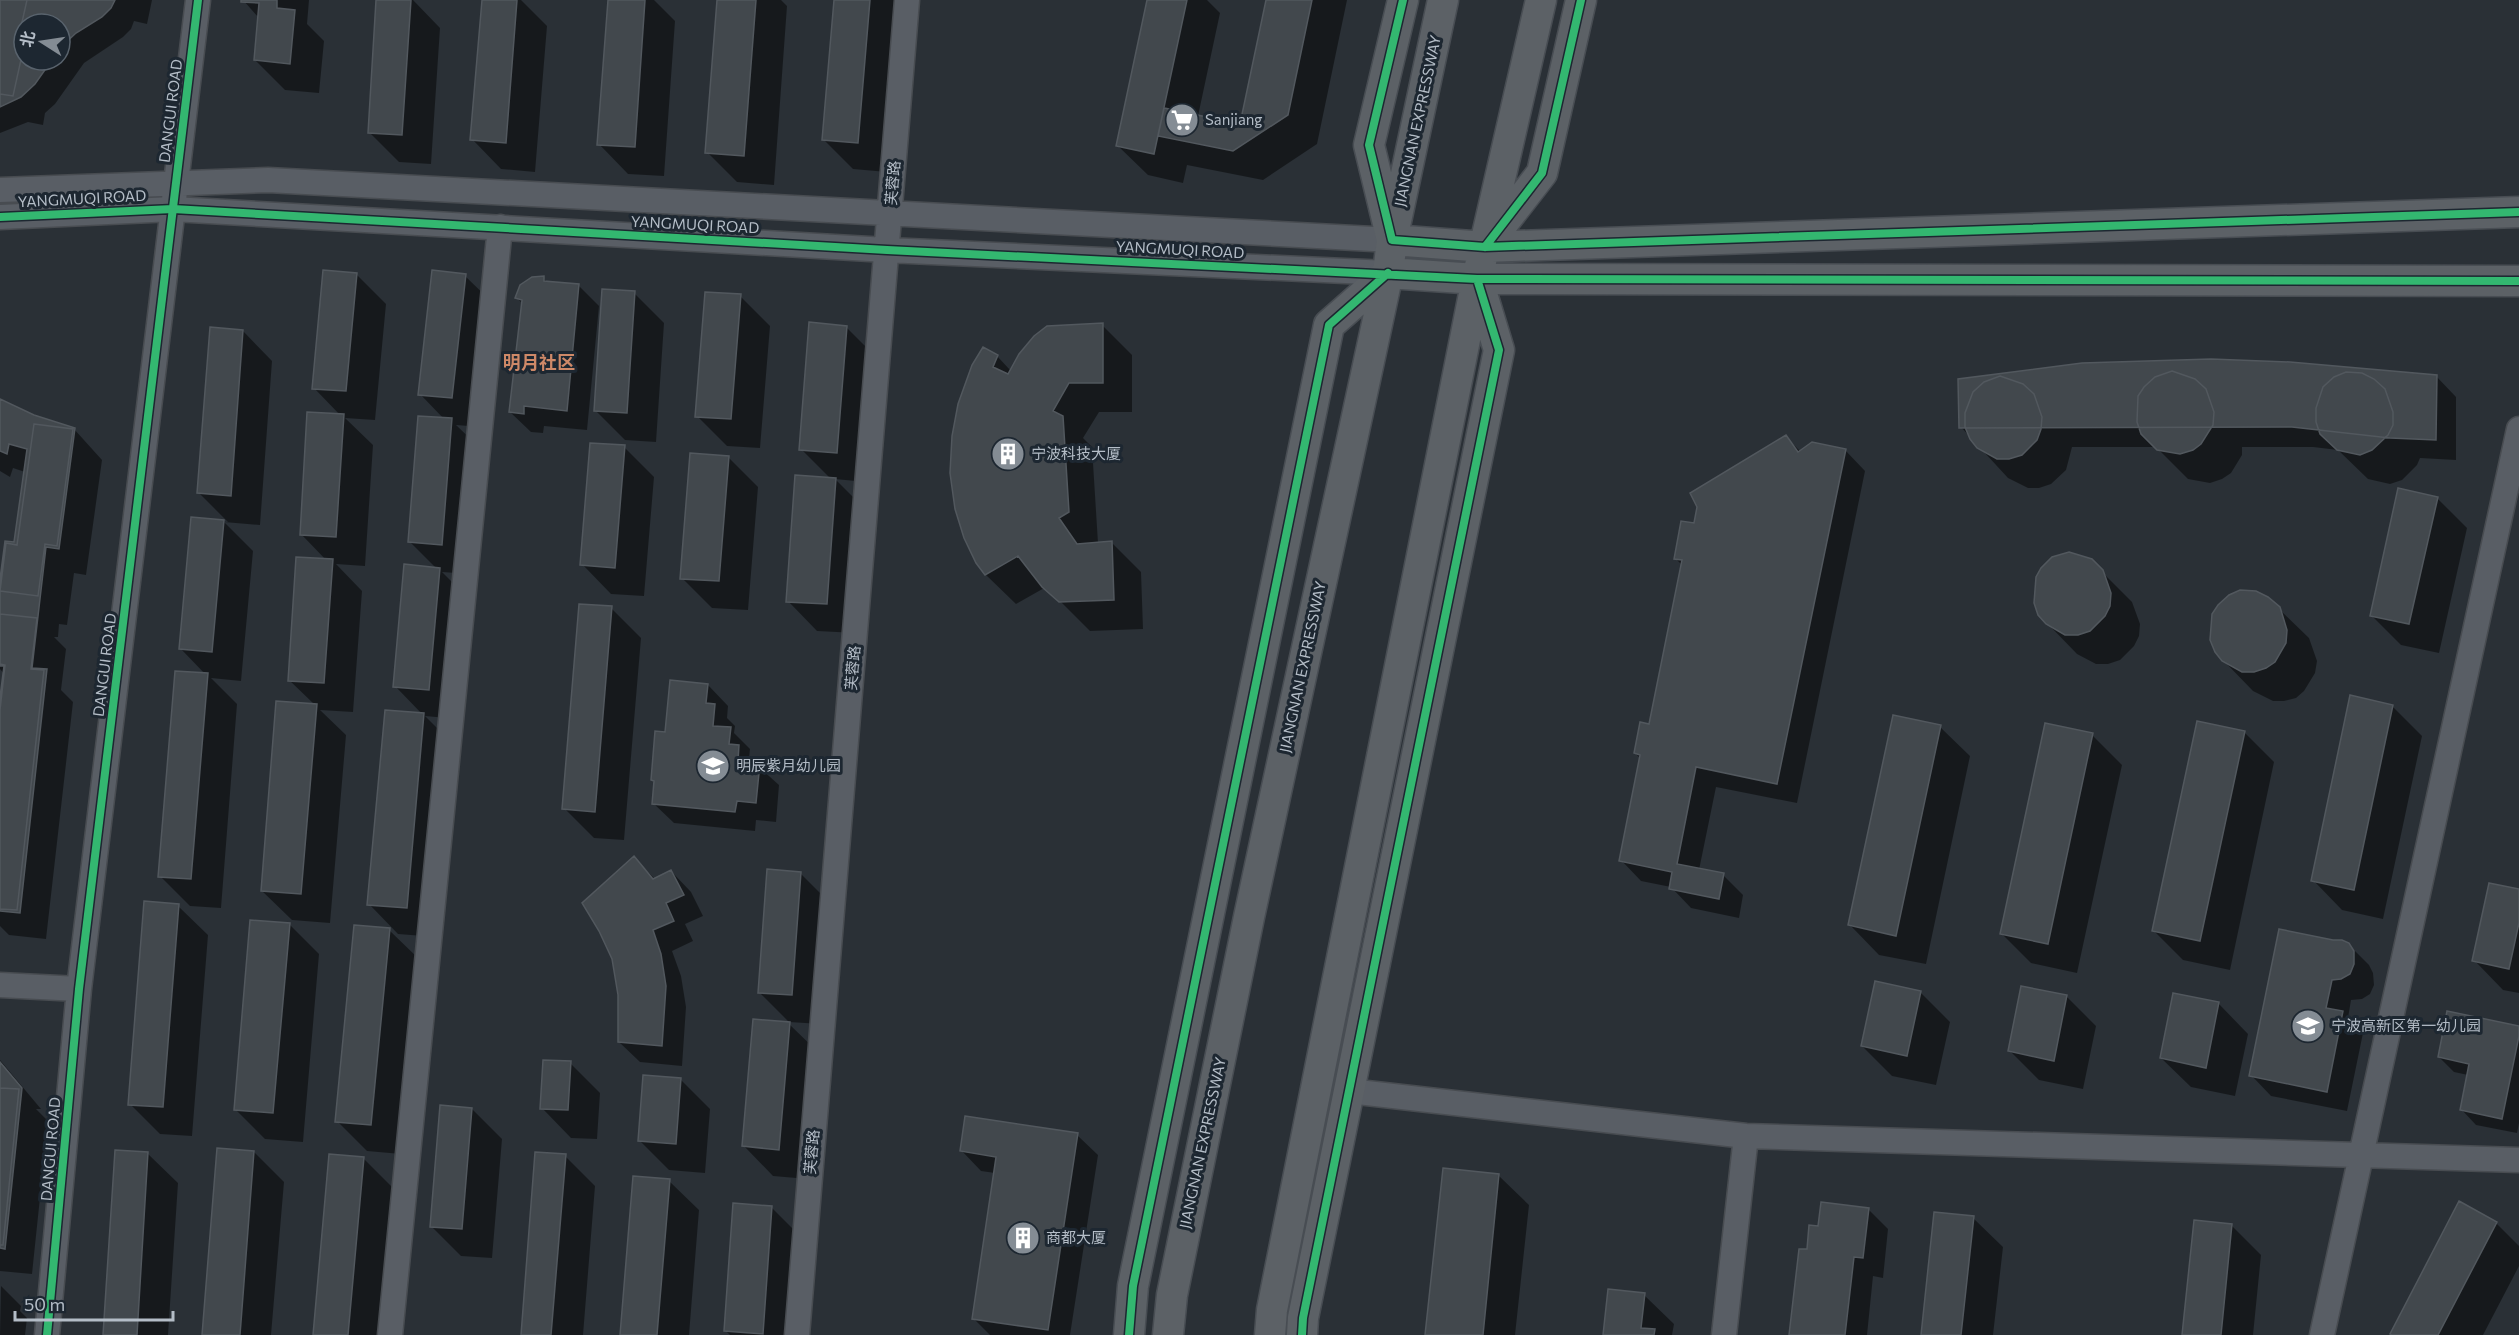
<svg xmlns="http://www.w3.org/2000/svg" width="2519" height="1335" viewBox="0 0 2519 1335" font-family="Commissioner,'Noto Sans SC',sans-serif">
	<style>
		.shadow { fill: #0007; fill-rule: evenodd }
		.building { fill: #42484d; stroke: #52585e; stroke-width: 1.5 }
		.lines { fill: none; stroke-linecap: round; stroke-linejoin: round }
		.minor-casing { stroke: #484c51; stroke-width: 27 }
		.major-casing { stroke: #484d53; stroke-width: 33 }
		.minor { stroke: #595e65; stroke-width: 24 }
		.major { stroke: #5c6166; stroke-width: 30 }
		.cycleway-casing { stroke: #1d2731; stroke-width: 11 }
		.cycleway { stroke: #33b770; stroke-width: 8 }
		.labels { text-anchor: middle; stroke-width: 6; stroke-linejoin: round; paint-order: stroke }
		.street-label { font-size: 15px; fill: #b4bdc7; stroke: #1d2731 }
		.poi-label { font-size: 15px; fill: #b4bdc7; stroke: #1d2731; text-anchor: start }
		.quarter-label { font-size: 18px; font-weight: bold; fill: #ce8968; stroke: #1d2731 }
	</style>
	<rect width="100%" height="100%" fill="#2a3036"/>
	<path class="shadow" d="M0,0H152L147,24L134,21L131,29L123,37L84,63L55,104L45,113L43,125L28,122L0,133ZM24,24H60V60H24Z
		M243,0H309L307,24L324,41L319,93L285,90L255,60L259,18Z
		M378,0H413L440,28L431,164L399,162L369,132Z
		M483,0H521L547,26L535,172L501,169L472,139Z
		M609,0H654L675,21L664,176L628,174L599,144Z
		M718,0H781L787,6L774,185L737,182L707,152Z
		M835,0H902L887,172L853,169L824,140Z
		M1149,0H1207L1220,13L1198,116L1241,126L1268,0H1347L1317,144L1263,180L1187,165L1183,183L1148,175L1118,146Z
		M356,274L386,304L375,420L345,418L373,445L365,566L336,564L362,591L353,712L320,710L346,735L330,923L292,920L262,891L315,705L289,680L327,561L301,534L341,416L314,388Z
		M465,276L495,305L482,427L456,425L481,449L471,574L442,572L469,599L458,719L425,716L453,744L436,937L398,934L369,904L423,715L395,686L437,569L410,542L444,419L420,394Z
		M543,278L548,283L579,286L599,306L587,430L544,426L543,433L531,432L510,412L523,304L517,298Z
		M634,293L664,323L656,442L625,440L595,410Z
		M740,296L770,326L760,448L727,446L697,416Z
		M1102,325L1132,355V412H1099L1083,438L1092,447L1098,543L1111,542L1141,572L1143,629L1090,631L1046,587L1016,604L986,575L966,538L951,473L997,356L1011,371Z
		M846,327L876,357L866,482L835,479L865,509L856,633L817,631L788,601L831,479L801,449Z
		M243,331L272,361L260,525L224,522L253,551L241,681L211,678L237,704L221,908L190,906L160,876L206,675L180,648L192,518L228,522L199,493Z
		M2436,376L2456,397V460L2420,458L2417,465L2402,480L2390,484L2368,479L2338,450L2313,447H2242V455L2231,473L2222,479L2210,483L2188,479L2156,447H2072L2066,470L2051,484L2039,488H2028L2008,478L1961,427Z
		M0,401L34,416L74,429L102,460L86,575L74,573L67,625L59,624L58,637H54L66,649L61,690L73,702L46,939L9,935L0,926V723L5,675L0,669V593L15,546L25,472L13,468L10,477L0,471Z
		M1786,437L1801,452L1845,450L1865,471L1797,803L1716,787L1699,870L1723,875L1743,895L1739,918L1691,908L1671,887L1641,881L1621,860L1641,759L1635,753L1650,725L1683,566L1675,558L1695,525Z
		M624,447L654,477L644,596L611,594L582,564Z
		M728,457L758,487L748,610L712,608L682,578Z
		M2437,498L2467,528L2439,653L2401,645L2371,615Z
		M2091,561L2132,602L2140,624L2139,636L2134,646L2120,660L2108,664H2096L2077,654L2047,623Z
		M611,608L641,638L624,840L594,838L564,808Z
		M2278,608L2309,638L2317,661L2315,673L2304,691L2296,698L2284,701H2273L2253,691L2223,660Z
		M708,685L728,706L727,718L735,726L734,733L750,749L749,758L779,785L776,822L756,820L755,831L674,823L653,803L655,783L652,780L666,734Z
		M2392,706L2422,736L2383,919L2342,910L2313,880Z
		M1940,727L1970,756L1926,964L1879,955L1850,925Z
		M2244,732L2274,762L2230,970L2183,960L2154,931Z
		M2092,735L2122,765L2077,973L2031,963L2001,933Z
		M634,858L655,879L671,871L691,892L703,916L685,924L693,941L672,951L681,976L686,1007L682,1066L640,1062L619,1042Z
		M800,873L830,903L821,1024L789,1022L759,992Z
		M2519,891V993L2503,990L2474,960Z
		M178,906L208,935L192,1136L160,1134L130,1104Z
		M289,924L319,954L303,1142L265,1139L235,1109Z
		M389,930L419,959L401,1154L367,1151L337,1121Z
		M2349,945L2369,965L2373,973L2374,985L2370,994L2362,999L2351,1000L2348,1018L2363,1033L2347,1111L2271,1096L2251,1075Z
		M1920,992L1950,1022L1936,1085L1892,1076L1862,1046Z
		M2066,996L2096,1026L2083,1089L2039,1080L2009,1050Z
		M2219,1004L2248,1034L2235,1096L2191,1087L2161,1058Z
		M789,1024L819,1053L808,1179L773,1176L744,1146Z
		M2519,1027V1123L2517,1133L2476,1125L2461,1109L2468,1075L2454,1072L2439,1057Z
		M0,1060L41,1109H36L48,1121L32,1274L0,1271Z
		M570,1063L600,1093L597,1139L571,1138L542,1108Z
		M680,1079L710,1109L705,1173L669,1170L639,1140Z
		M472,1109L502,1139L492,1258L461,1256L431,1226Z
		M1077,1135L1098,1155L1070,1335H990L973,1318L995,1173L981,1171L961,1150Z
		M254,1152L284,1182L271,1335H203Z
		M148,1154L178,1183L168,1335H105Z
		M565,1156L595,1186L583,1335H522Z
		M363,1158L393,1188L380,1335H315Z
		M1499,1176L1529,1205L1515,1335H1427Z
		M669,1181L699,1210L689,1335H621Z
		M771,1207L801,1237L794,1335H730L725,1330Z
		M1868,1209L1888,1229L1883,1278L1873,1276L1867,1335H1791L1808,1251L1820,1227Z
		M1973,1218L2003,1247L1993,1335H1922Z
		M2496,1223L2519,1246V1266L2483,1335H2393Z
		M2231,1225L2261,1255L2253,1335H2183Z
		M1,1286L21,1306L20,1311L27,1318L25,1335H0Z
		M1644,1295L1674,1324L1672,1335H1604Z"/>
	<path class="building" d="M0,0H115L111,8L102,17L76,33L60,48V24H24V60H52L35,84L21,97L0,107Z
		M0,0H27L18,40L24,41V46L13,96L0,94Z
		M241,0H277V8L295,10L290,64L254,60L259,3L241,2Z
		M376,0H411L402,135L368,133Z
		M482,0H517L506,143L470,140Z
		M608,0H645L635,147L597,145Z
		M717,0H756L744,156L705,153Z
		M834,0H870L858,143L822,140Z
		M1147,0H1187L1154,154L1116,146Z
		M1266,0H1312L1288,115L1233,151L1158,136L1164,108L1240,124Z
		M323,270L357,273L346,391L312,389Z
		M432,270L466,274L452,398L418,395Z
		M544,276V281L579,284L567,411L524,406V414L509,412L522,300L515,298L520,285L532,277Z
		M602,289L635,291L627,413L594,411Z
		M705,292L741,294L731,419L695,417Z
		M809,322L847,326L837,453L799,450Z
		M1103,323V383H1069L1053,411L1063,416L1069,512L1059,518L1077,544L1112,541L1114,600L1059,602L1042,587L1018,556L985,575L976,563L964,538L955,509L950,473L952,436L958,404L972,365L983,347L998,355L993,367L1008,374L1019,354L1034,336L1047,326Z
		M210,327L243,330L231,496L197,493Z
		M2211,359L2290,362L2437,375L2436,440L2390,438L2292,427L1959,428L1958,379L2082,363Z
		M2172,371L2195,379L2206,389L2214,412L2213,425L2201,444L2193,450L2180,454L2157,450L2141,434L2137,422L2138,396L2144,387L2155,377Z
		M2346,372L2362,373L2374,379L2385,389L2393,412V425L2388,435L2372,450L2360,455L2337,450L2320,434L2316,422V408L2323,387L2334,377Z
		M2000,376L2023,384L2034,394L2042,417L2041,429L2037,440L2022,455L2009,459H1997L1977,448L1970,439L1965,427V413L1973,392L1984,382Z
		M0,399L34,415L75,428L59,549L46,547L32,668L47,669L20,913L0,911V697L4,666H0V579L5,541L14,542L27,449L9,444L7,454L0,451Z
		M307,412L344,414L336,537L300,535Z
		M418,416L452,418L442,545L408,542Z
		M34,424L73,429L57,546L45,544L38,596L0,591L6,543L17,545Z
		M1786,435L1798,452L1812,442L1846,449L1777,784L1696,767L1677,864L1724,873L1719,899L1669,889L1672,872L1619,861L1640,755L1634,753L1640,722L1649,724L1682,560L1674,559L1681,521L1694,523L1697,507L1690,493Z
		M590,443L625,445L615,568L580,565Z
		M690,453L729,456L719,581L680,579Z
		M795,475L836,478L827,604L786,602Z
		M2398,488L2438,497L2409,624L2370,616Z
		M191,517L224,520L212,652L179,649Z
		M2069,552L2092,559L2103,570L2111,593L2110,606L2105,616L2090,631L2078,635H2065L2046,624L2038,615L2034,603L2036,577L2041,568L2052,557Z
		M296,557L333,559L324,683L288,681Z
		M404,564L440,568L429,690L393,687Z
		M2240,590L2256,591L2268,597L2280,607L2287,630L2286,643L2275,662L2266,668L2254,672H2242L2222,661L2215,652L2210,640L2212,614L2218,605L2229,595Z
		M579,604L612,606L595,812L562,809Z
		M0,614L37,618L31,669L44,670L17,910L0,909V710L5,665L0,664Z
		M175,671L208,673L191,879L158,877Z
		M670,680L708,684L706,703L715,704L713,726L731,727L729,744L739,745L738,761L760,763L756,803L737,801L735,812L652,804L654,781L651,780L655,731L665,732Z
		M2350,695L2393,705L2354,890L2311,881Z
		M276,701L317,704L301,894L261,891Z
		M385,710L424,713L407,908L367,905Z
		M1893,715L1941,725L1896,936L1848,925Z
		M2197,721L2245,731L2200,941L2152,931Z
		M2045,723L2093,733L2048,944L2000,934Z
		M634,856L653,879L671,870L684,895L666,903L674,921L653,930L661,954L666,986L662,1046L618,1042V995L612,959L599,931L582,903Z
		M767,869L801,872L792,995L758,993Z
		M2489,883L2519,889V923L2509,969L2472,961Z
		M144,901L179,904L163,1107L128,1105Z
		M250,920L290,923L273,1113L234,1110Z
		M354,925L390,928L371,1125L335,1122Z
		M2279,929L2333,940H2342L2349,943L2354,951V964L2350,974L2341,979L2332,980L2326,1008L2343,1011L2327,1092L2249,1076Z
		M1875,981L1921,991L1907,1056L1861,1046Z
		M2021,986L2067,995L2054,1061L2008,1051Z
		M2173,993L2219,1002L2206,1068L2160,1058Z
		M2447,1011L2519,1026V1036L2502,1119L2460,1110L2469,1064L2438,1057Z
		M753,1019L790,1022L779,1150L742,1146Z
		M543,1060L571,1061L568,1110L540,1109Z
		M0,1062L22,1088L5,1249L0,1248Z
		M643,1075L681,1078L676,1144L638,1141Z
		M0,1088L19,1089L3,1245H0Z
		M440,1105L472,1108L462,1229L430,1227Z
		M965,1116L1078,1133L1048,1330L972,1319L996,1157L960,1151Z
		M217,1148L254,1151L240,1335H202Z
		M115,1150L148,1152L137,1335H103Z
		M535,1152L566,1154L551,1335H521Z
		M329,1154L364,1157L348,1335H313Z
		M1443,1168L1499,1174L1483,1335H1425Z
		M633,1176L670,1179L657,1335H620Z
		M2459,1201L2497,1222L2438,1335H2392L2390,1334Z
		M1821,1202L1869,1208L1863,1258L1854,1257L1845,1335H1789L1799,1249H1807L1809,1225L1818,1226Z
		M733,1203L772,1206L763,1334L724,1331Z
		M1934,1212L1974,1216L1961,1335H1921Z
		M2194,1220L2232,1224L2221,1335H2182Z
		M1608,1289L1645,1293L1641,1328L1655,1329L1654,1335H1603Z"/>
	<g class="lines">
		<defs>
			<path id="minor" d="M0,190L268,180L1392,240
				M0,217L173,209L887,250L1388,273
				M0,985L79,989
				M1349,1091L1746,1136L2519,1160
				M47,1335L79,989L198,0
				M390,1335L500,227
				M797,1335L907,0
				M1724,1335L1746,1136
				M2322,1335L2519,429"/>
			<path id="major" d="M1403,0L1369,145L1392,240L1485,247L2519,212
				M1490,240L1542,173L1581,0
				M1129,1335L1133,1286L1329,325L1388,273L1477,279L2519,281
				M1168,1335L1172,1295L1249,917L1388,273L1392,240L1443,0
				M1270,1335L1272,1310L1477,279L1541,0
				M1302,1335L1303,1318L1499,350L1479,284"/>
		</defs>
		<use href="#minor" class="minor-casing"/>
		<use href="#major" class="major-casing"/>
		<use href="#minor" class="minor"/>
		<use href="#major" class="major"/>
		<defs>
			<path id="cycleway" d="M1403,0L1369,145L1392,240L1485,247L2519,212
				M0,217L173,209L887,250L1477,279L2519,281
				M1485,247L1542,173L1581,0
				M47,1335L79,989L198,0
				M1129,1335L1133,1286L1329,325L1388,273
				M1302,1335L1303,1318L1499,350L1477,279"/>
		</defs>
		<use href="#cycleway" class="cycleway-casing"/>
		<use href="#cycleway" class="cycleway"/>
	</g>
	<defs>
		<symbol id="supermarket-disc" viewBox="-11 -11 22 22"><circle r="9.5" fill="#848c94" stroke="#1d2731"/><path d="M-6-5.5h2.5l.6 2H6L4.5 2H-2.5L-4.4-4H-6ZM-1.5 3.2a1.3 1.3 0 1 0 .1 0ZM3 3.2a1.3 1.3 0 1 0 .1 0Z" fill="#fff"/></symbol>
		<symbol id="building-disc" viewBox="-11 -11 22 22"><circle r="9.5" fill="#848c94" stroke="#1d2731"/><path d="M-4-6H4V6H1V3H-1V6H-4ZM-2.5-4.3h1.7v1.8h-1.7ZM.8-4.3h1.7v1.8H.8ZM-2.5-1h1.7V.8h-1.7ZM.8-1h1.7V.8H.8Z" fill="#fff"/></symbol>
		<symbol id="school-disc" viewBox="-11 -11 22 22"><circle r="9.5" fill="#848c94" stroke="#1d2731"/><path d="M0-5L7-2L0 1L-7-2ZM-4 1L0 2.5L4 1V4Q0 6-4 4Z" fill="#fff"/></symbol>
	</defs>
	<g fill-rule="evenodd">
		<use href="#supermarket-disc" x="1163" y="101" width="38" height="38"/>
		<use href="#building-disc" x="989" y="435" width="38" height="38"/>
		<use href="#school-disc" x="694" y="747" width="38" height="38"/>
		<use href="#school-disc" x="2289" y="1007" width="38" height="38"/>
		<use href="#building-disc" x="1004" y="1219" width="38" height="38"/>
	</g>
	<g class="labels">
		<g class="street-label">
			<text transform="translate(171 111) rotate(-83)" y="5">DANGUI ROAD</text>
			<text transform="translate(1418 121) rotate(-78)" y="5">JIANGNAN EXPRESSWAY</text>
			<text transform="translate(893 183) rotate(-85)" y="5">芙蓉路</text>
			<text transform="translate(82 199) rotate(-3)" y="5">YANGMUQI ROAD</text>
			<text transform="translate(695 225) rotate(3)" y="5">YANGMUQI ROAD</text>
			<text transform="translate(1180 250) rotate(3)" y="5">YANGMUQI ROAD</text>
			<text transform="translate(105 665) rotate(-83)" y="5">DANGUI ROAD</text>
			<text transform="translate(1303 667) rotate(-78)" y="5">JIANGNAN EXPRESSWAY</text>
			<text transform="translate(853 668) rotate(-85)" y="5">芙蓉路</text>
			<text transform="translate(1203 1143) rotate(-78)" y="5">JIANGNAN EXPRESSWAY</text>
			<text transform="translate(51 1149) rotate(-85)" y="5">DANGUI ROAD</text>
			<text transform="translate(812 1152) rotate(-85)" y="5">芙蓉路</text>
		</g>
		<g class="poi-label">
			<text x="1205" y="125">Sanjiang</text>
			<text x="1031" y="459">宁波科技大厦</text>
			<text x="736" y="771">明辰紫月幼儿园</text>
			<text x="2331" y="1031">宁波高新区第一幼儿园</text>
			<text x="1046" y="1243">商都大厦</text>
		</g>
		<g class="quarter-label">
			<text x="539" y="369">明月社区</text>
		</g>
	</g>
	<g transform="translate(42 42) rotate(282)"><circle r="28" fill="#1d2731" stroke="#59636d" stroke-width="1.5"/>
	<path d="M0-4.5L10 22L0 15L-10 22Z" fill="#848c94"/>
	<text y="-9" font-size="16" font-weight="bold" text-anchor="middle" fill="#b4bdc7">北</text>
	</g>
	<path d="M15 1311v9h158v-9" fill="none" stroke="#b4bdc7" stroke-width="3"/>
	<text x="24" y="1311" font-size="18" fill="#b4bdc7" stroke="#1d2731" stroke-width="4.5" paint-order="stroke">50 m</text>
</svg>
